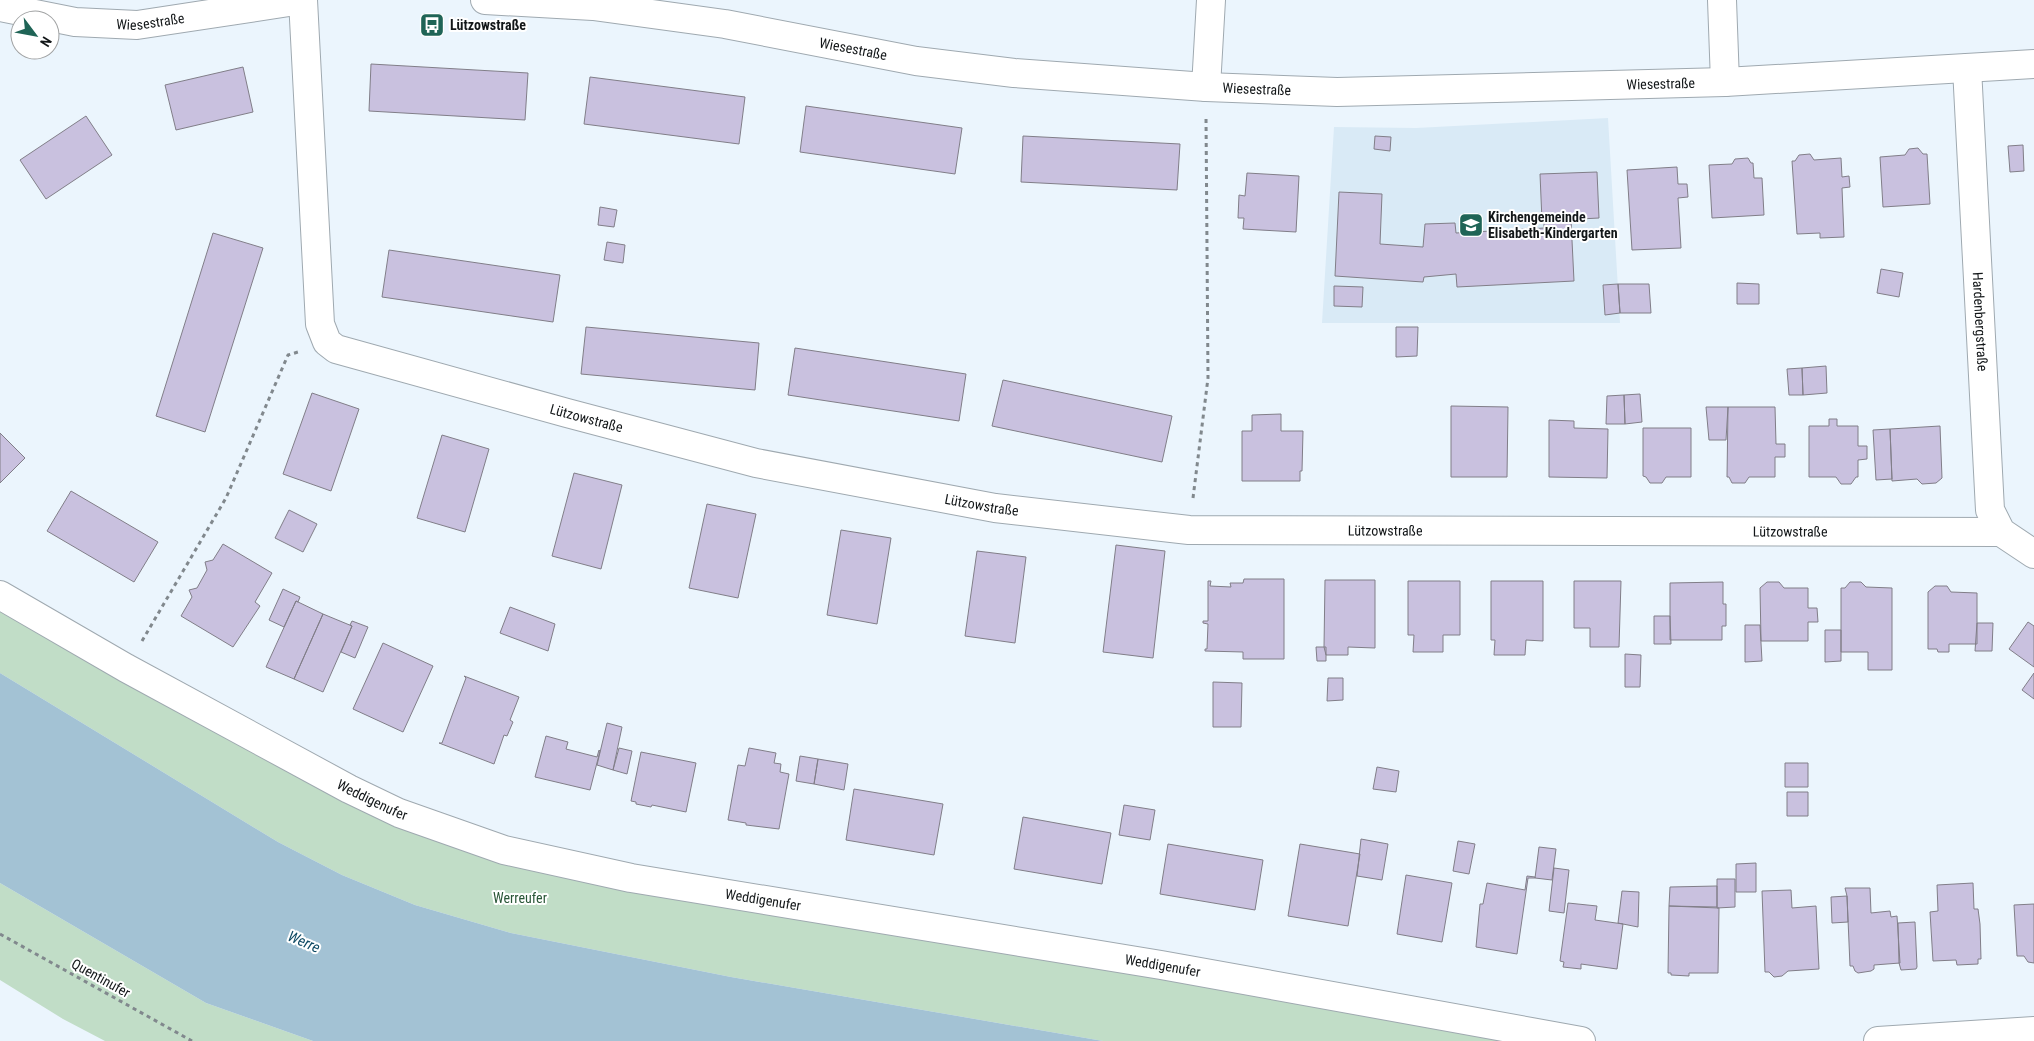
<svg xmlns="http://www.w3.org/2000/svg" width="2034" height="1041" viewBox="0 0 2034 1041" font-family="'Roboto Condensed',sans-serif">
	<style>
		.built { fill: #d9eaf6 }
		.green { fill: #c1ddc7 }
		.water { fill: #a3c2d4 }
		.building { fill: #c9c1df; stroke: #817e88 }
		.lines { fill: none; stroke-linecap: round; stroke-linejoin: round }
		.minor-casing { stroke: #9fa9b0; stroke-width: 30 }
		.path { stroke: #81888d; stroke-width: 3; stroke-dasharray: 4 4; stroke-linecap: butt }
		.minor { stroke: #fff; stroke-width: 28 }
		.labels { text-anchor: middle; stroke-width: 4; stroke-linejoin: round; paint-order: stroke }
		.street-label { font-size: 14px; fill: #121618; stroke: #fff }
		.poi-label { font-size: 14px; font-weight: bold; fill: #121618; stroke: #fff; text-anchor: start }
		.park-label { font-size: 14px; fill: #285536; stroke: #fff }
		.water-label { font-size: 15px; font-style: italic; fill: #0f4a64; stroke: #fff }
	</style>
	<rect width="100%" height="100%" fill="#ebf5fd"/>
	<path class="built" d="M1608,118L1620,323H1322L1334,127L1416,128Z"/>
	<path class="green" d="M0,604L259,756L370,815L449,843L634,887L1523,1041H1103L731,977L511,933L415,905L342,875L278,842L0,673Z
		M0,883L206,1003L313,1041H105L63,1019L0,980Z"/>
	<path class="water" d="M0,673L278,842L342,875L415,905L511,933L731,977L1103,1041H313L206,1003L0,883Z"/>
	<path class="building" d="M371,64L528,73L525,120L369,111Z
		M243,67L253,112L176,130L165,85Z
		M590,77L745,97L739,144L584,124Z
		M806,106L962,128L955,174L800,152Z
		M86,116L112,155L46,199L20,160Z
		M1023,136L1180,144L1177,190L1021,182Z
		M1375,136L1391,137L1390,151L1374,149Z
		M2023,145L2024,171L2010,172L2008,146Z
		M1918,148L1923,154H1927L1930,204L1883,207L1880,157L1905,155L1909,149Z
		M1810,154L1814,160L1841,158L1842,177L1849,176L1850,187L1842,188L1844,237L1820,238V233L1797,234L1792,161H1795L1799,155Z
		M1748,158L1751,163H1753L1754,178H1762L1764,215L1712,218L1709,165L1732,164L1735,159Z
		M1677,167L1678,184H1687L1688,197L1678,198L1681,248L1632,250L1627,170Z
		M1597,172L1599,218L1542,221L1540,174Z
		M1247,173L1299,176L1296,232L1243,229L1244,218H1238L1239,195L1245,196Z
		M1339,192L1382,194L1380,244L1423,247L1425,224L1455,223L1456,233L1544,228V221L1571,220L1574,281L1457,287L1456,274L1424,277L1423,282L1335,276Z
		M600,207L617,210L614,227L598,225Z
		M213,233L263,248L205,432L156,416Z
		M607,242L625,245L623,263L604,260Z
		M389,250L560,275L553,322L382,297Z
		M1881,269L1903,273L1899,297L1877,293Z
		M1737,283L1759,284V304H1737Z
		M1618,284L1620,313L1605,315L1603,285Z
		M1618,284H1649L1651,313H1620Z
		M1334,286L1363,287L1362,307L1334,306Z
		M586,327L759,343L755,390L581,374Z
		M1396,327H1418L1417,356L1396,357Z
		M795,348L966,374L959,421L788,395Z
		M1826,366L1827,393L1803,395L1802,368Z
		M1802,368L1803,395H1789L1787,369Z
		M1003,380L1172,416L1162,462L992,426Z
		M312,393L359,409L331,491L283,474Z
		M1640,394L1642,422L1625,424L1624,395Z
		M1624,395L1625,424H1606L1607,396Z
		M1451,406L1508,407L1507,477H1451Z
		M1706,407H1728L1726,440H1709Z
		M1728,407H1775L1776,444H1785V457H1775V477H1749L1745,483H1732L1729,477H1727Z
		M1281,414V431H1303L1302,471H1300V481H1242V431H1252V415Z
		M1829,419H1837V426H1858V446H1867V459L1858,460V477H1856L1851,484H1841L1836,477H1809V426H1829Z
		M1549,420L1574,421V428L1608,429L1607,478L1549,477Z
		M1940,426L1942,478L1936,483L1922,484L1917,479L1892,481L1890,429Z
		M1643,428H1691V477H1666L1662,483H1650L1646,477L1643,476Z
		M1890,429L1892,479L1876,480L1873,430Z
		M0,433L25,458L0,483Z
		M442,435L489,449L465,532L417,518Z
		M574,473L622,485L601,569L552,556Z
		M71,491L158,542L134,582L47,531Z
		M707,504L756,514L738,598L689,588Z
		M289,510L317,524L303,552L275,538Z
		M841,530L891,538L877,624L827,615Z
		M223,544L272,573L255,602L260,606L233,647L181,616L192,597L189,590L197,588L207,570L205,562L213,560Z
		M1116,545L1165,551L1153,658L1103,652Z
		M977,551L1026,557L1015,643L965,636Z
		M1244,579H1284V659H1243V652L1205,651V649H1207L1208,624L1203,623V621H1208V581H1211L1210,586L1231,587L1230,583H1243Z
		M1325,580H1375V648L1348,647V655H1326L1324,647Z
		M1408,581H1460V635H1443V652H1413L1414,635H1408Z
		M1491,581H1543V641L1526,640L1525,655H1494L1495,640H1491Z
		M1574,581H1621L1619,647H1590V628H1574Z
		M1723,582V604H1726V626H1722V640H1670V583Z
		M1767,582H1779L1784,588H1808V608H1817L1818,622H1808V641H1761L1760,588Z
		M1850,582H1861L1866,587L1892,588V670H1868V652H1841V588H1845Z
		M1935,586H1947L1951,592L1977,593V644H1949V652H1938L1937,649H1928V592Z
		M283,589L300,597L298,602L296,601L284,627L269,620Z
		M296,601L323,614L294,679L266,667Z
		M510,607L555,624L548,651L500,633Z
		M323,614L352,626L323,692L294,679Z
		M1654,616H1670L1671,644H1654Z
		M352,621L368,627L355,658L341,652L352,626L350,625Z
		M2028,622L2034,626V667L2009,649Z
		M1977,623H1993L1992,651H1975Z
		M1745,625H1760L1762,661L1745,662Z
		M1825,630H1841V661L1825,662Z
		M383,643L433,666L403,732L353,709Z
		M1316,647H1326V661H1317Z
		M1625,654L1641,655L1640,687H1625Z
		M2034,673V699L2022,690Z
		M464,676L519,697L510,720L513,722L507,736L504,735L494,764L439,743H442L454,710L466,678Z
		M1328,678H1343V700L1327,701Z
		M1213,682L1242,683L1241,727H1213Z
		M607,723L622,727L613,770L597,765Z
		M546,736L568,742L566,749L597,757L599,750L600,751L590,790L535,777Z
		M619,748L632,751L627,774L613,770Z
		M749,748L776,753L774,763L781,764L780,772L789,774L779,829L746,825V823L728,820L738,765L745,766Z
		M641,752L696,763L686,812L652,805L651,807L636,804V802L631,801Z
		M800,756L818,759L814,784L796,781Z
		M818,759L848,764L844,790L814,784Z
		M1785,763H1808V787H1785Z
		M1377,767L1399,771L1396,792L1373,789Z
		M854,789L943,804L934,855L846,840Z
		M1787,792H1808V816H1787Z
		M1124,805L1155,810L1150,840L1119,835Z
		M1023,817L1111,833L1102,884L1014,869Z
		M1361,839L1388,844L1382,880L1357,876Z
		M1458,841L1475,844L1469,874L1453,871Z
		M1168,844L1263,860L1255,910L1160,894Z
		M1300,844L1360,854L1348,926L1288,916Z
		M1539,847L1556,849L1552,880L1535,878Z
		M1756,863V892H1736V864Z
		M1554,868L1569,870L1564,913L1549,911Z
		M1406,875L1452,883L1442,942L1397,934Z
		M1527,876L1535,877V878H1528L1517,954L1476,947L1480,904H1483L1487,883L1525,890Z
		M1717,879H1735V907L1717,908Z
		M1973,883L1974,909H1978L1980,924L1981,959H1978V964L1957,965L1956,960L1933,961L1930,912L1938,911L1937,885Z
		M1717,886V907L1669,906L1670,887Z
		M1845,888H1870L1871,913L1890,911L1891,917L1897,916L1900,963L1874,965V969L1871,971L1858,973L1855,971L1853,966H1850L1847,896Z
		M1791,890L1792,908L1816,906L1819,969L1788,971L1782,976L1774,977L1769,972H1765L1762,891Z
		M1622,891L1639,892L1638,927L1618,923Z
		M1847,896L1848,922L1832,923L1831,897Z
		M1568,903L1597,906L1595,920L1623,924L1617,969L1581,964V969L1563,967L1564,962L1560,961Z
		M2034,904V963L2028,962L2024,956H2017L2014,905Z
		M1669,906L1719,908L1718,973H1689V976L1671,975V973H1668Z
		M1915,922L1917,967L1916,969L1901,970L1899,963L1898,923Z"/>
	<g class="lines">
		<defs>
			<g id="minor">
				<path id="s1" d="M303,0L320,324L327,342L336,349L567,413L756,463L995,508L1189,530L2001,532"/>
				<path id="s2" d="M485,0L593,6L725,24L916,61L1014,73L1206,87L1337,92L1456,89L1725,82L2034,64"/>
				<path d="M1722,0L1725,82"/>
				<path id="s3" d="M0,7L75,22L137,25L302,0"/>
				<path id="s4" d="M1967,68L1990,510L2001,532L2034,554"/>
				<path d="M1206,87L1211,0"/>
				<path id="s5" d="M0,595L126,668L349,789L399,813L504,850L631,878L1161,965L1581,1041"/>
				<path d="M1878,1041L2034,1031"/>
			</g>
		</defs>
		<use href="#minor" class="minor-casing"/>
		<path class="path" d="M1193,498L1208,378L1206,117
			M142,641L226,498L288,355L298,352
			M0,934L192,1041"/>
		<use href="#minor" class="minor"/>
	</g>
	<defs>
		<symbol id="bus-square" viewBox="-11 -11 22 22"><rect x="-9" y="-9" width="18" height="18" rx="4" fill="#1f6456" stroke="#fff"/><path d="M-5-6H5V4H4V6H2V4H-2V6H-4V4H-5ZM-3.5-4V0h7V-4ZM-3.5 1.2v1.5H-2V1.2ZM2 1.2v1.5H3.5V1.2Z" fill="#fff"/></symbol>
		<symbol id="school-square" viewBox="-11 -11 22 22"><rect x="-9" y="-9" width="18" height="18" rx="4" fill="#1f6456" stroke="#fff"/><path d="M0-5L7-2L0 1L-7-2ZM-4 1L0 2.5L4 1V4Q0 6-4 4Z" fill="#fff"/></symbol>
	</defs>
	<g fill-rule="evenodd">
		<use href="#bus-square" x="418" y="11" width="28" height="28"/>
		<use href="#school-square" x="1457" y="211" width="28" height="28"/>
	</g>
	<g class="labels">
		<g class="street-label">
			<text dy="5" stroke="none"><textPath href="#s3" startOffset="152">Wiesestraße</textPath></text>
			<text dy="5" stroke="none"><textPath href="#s2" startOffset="372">Wiesestraße</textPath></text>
			<text dy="5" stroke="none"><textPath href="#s2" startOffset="1182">Wiesestraße</textPath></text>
			<text dy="5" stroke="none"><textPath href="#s2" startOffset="778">Wiesestraße</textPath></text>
			<text dy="5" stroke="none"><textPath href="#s4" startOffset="254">Hardenbergstraße</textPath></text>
			<text dy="5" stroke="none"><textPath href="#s1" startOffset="615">Lützowstraße</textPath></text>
			<text dy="5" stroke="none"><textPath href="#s1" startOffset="1020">Lützowstraße</textPath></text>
			<text dy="5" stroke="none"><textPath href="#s1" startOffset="1425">Lützowstraße</textPath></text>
			<text dy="5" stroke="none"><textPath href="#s1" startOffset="1830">Lützowstraße</textPath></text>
			<text dy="5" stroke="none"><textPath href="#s5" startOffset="425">Weddigenufer</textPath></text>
			<text dy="5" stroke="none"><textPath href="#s5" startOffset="830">Weddigenufer</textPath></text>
			<text dy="5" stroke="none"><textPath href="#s5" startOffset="1235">Weddigenufer</textPath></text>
			<text transform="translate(101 978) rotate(29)" y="5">Quentinufer</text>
		</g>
		<g class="poi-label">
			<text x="450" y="30">Lützowstraße</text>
			<text x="1488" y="222">Kirchengemeinde<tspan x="1488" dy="16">Elisabeth-Kindergarten</tspan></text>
		</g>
		<g class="park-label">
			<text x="520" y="903">Werreufer</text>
		</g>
		<g class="water-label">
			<text transform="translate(304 942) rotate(23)" y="5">Werre</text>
		</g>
	</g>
	<g transform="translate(35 35) rotate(122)"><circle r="24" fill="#ffffff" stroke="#a0a2a3"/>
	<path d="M0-4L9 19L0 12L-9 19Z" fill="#1f6456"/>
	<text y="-8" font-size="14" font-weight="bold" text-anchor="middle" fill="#121618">N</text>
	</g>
</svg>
